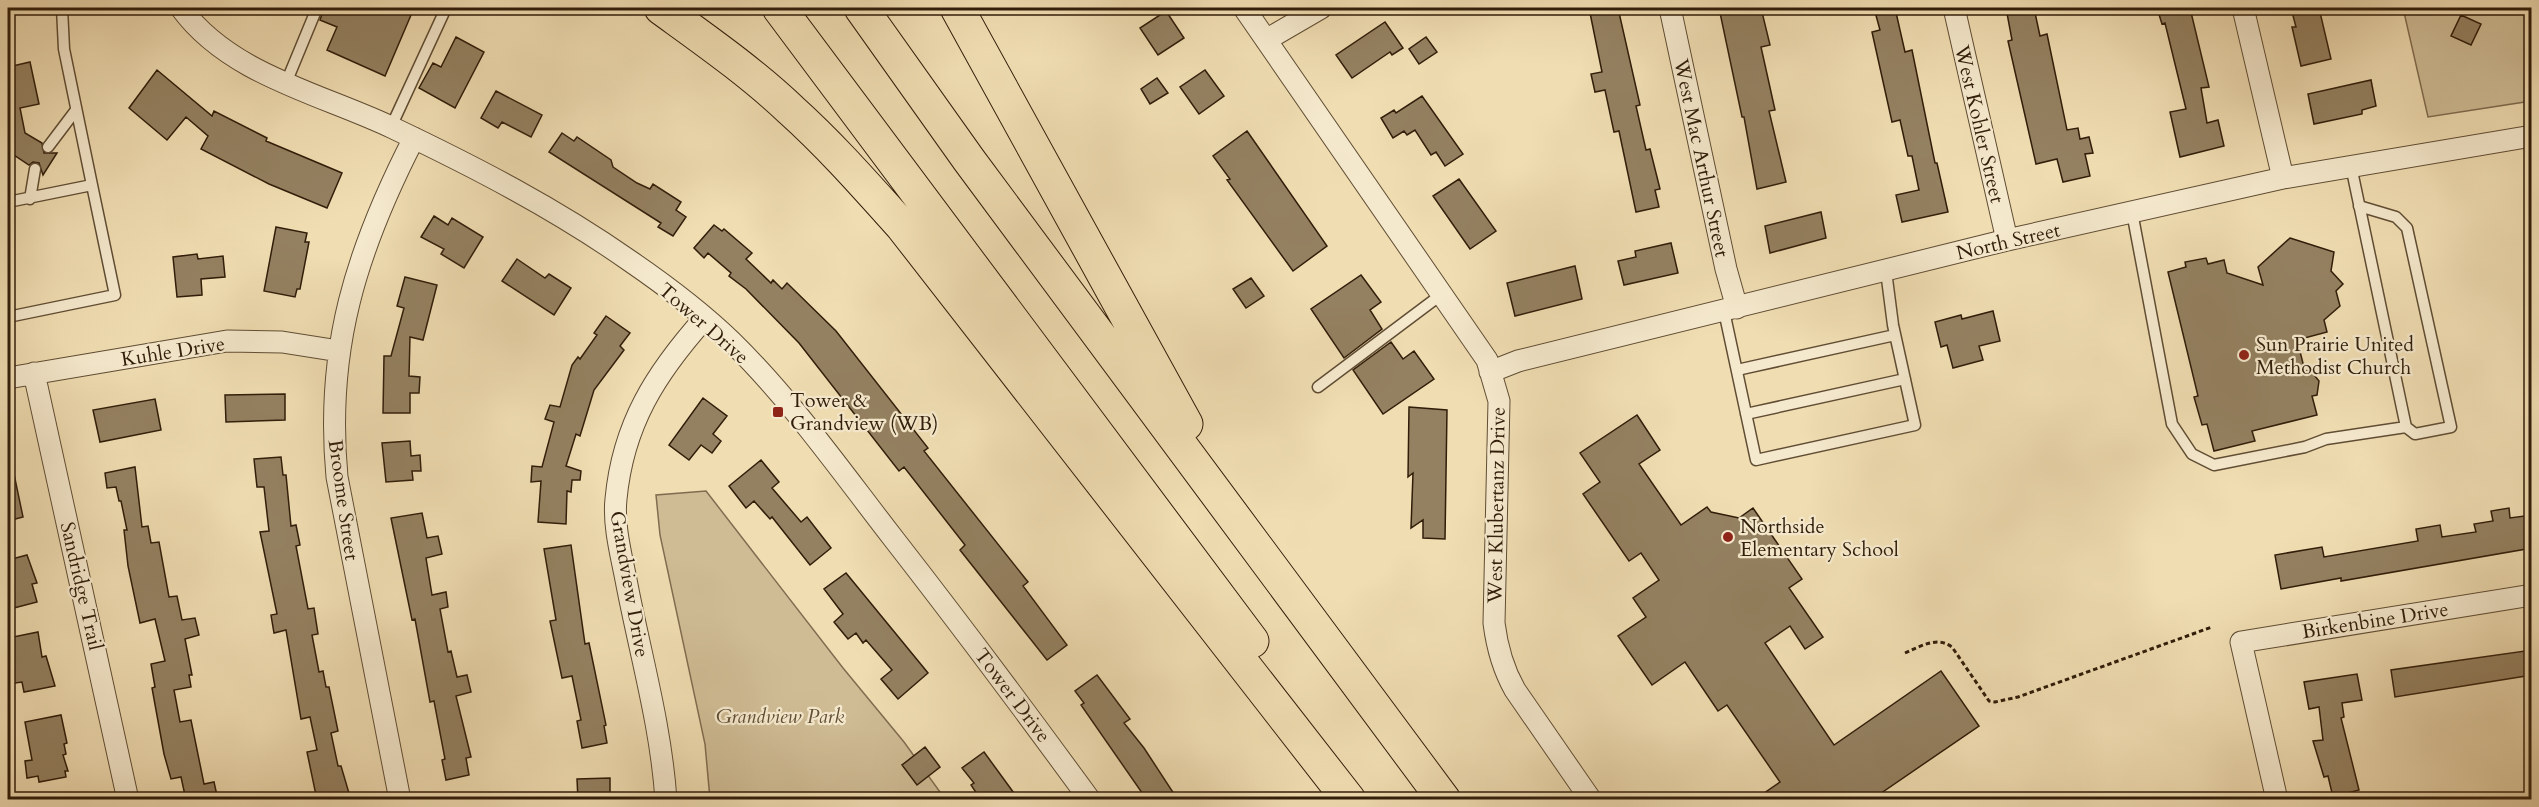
<svg xmlns="http://www.w3.org/2000/svg" width="2539" height="807" viewBox="0 0 2539 807" font-family="Cardo,serif">
	<style>
		.green { fill: #cfbc95; stroke: #806c50; stroke-width: 1.5 }
		.building { fill: #948161; stroke: #301d0a; stroke-width: 1.5 }
		.lines { fill: none; stroke-linecap: round; stroke-linejoin: round }
		.lane-casing { stroke: #604d34; stroke-width: 13 }
		.street-casing { stroke: #604d34; stroke-width: 23 }
		.highway-casing { stroke: #301d0a; stroke-width: 35 }
		.path { stroke: #301d0a; stroke-width: 3; stroke-dasharray: 4.5 3; stroke-linecap: butt }
		.lane { stroke: #f5e9cd; stroke-width: 10 }
		.street { stroke: #f5e9cd; stroke-width: 21 }
		.highway { stroke: #f0ddb2; stroke-width: 33 }
		.poi-dot { fill: #8f2418; stroke: #f5e9cd; stroke-width: 2 }
		.labels { text-anchor: middle; stroke-width: 4.5; stroke-linejoin: round; paint-order: stroke }
		.street-label { font-size: 20px; fill: #301d0a; stroke: #f5e9cd }
		.poi-label { font-size: 20px; fill: #301d0a; stroke: #f5e9cd; text-anchor: start }
		.park-label { font-size: 20px; font-style: italic; fill: #604d34; stroke: #f5e9cd }
	</style>
	<rect width="100%" height="100%" fill="#f0ddb2"/>
	<filter id="stains"><feTurbulence type="fractalNoise" baseFrequency=".00333" numOctaves="4"/><feColorMatrix values="0 0 0 0 .2 0 0 0 0 .09 0 0 0 0 .02 0 0 0 .5 -.17"/></filter>
	<radialGradient id="worn" r=".72"><stop offset=".6" stop-color="#630" stop-opacity="0"/><stop offset="1" stop-color="#630" stop-opacity=".3"/></radialGradient>
	<path class="green" d="M2403,8H2531V101L2428,117Z
		M706,491L843,668L904,742L945,799H710L705,744L660,535L656,495Z"/>
	<path class="building" d="M324,8L338,12L340,8H414L385,76L327,50L337,27L320,20Z
		M1589,8H1618L1640,105L1636,106L1646,150L1650,149L1660,189L1655,190L1659,207L1636,212L1619,131L1614,132L1605,90L1595,92L1591,74L1602,72Z
		M1719,8H1761L1770,45L1761,47L1775,110L1769,111L1786,182L1757,189L1744,117H1742Z
		M1874,8H1895L1905,52L1912,50L1935,163H1937L1948,212L1902,222L1896,195L1919,190L1912,156H1908L1900,120L1892,122L1872,32L1880,30Z
		M2006,8H2034L2040,36L2047,34L2067,130L2078,128L2080,139L2089,137L2093,153L2085,154L2090,176L2063,182L2057,159L2036,164L2008,41L2012,40Z
		M2157,8H2190L2209,87L2201,88L2207,123L2218,120L2224,146L2180,157L2170,112L2186,109L2165,23L2162,24Z
		M2291,8H2319L2331,59L2301,66L2292,27H2296Z
		M1166,11L1184,38L1158,55L1140,28Z
		M2461,15L2481,24L2471,45L2451,36Z
		M1385,22L1403,48L1392,55L1390,52L1352,78L1336,55Z
		M456,37L484,52L455,108L419,88L433,63L441,67Z
		M1426,37L1437,52L1419,64L1409,49Z
		M30,62L39,104L20,108L25,133L42,143L44,153H57L43,175L39,163L33,162L29,165L8,151V67Z
		M157,70L212,116L214,111L267,138L266,141L342,173L327,208L269,184L201,149L208,136L186,117L167,140L129,108Z
		M1205,70L1224,96L1199,114L1180,87Z
		M1157,78L1168,93L1150,104L1141,89Z
		M2371,80L2376,106L2362,110V114L2314,124L2308,94Z
		M496,91L542,115L531,137L502,122L498,128L481,118Z
		M1422,96L1463,154L1445,166L1436,152L1431,155L1415,130L1407,135L1404,131L1393,138L1381,118L1394,110L1396,113Z
		M1247,131L1327,246L1293,271L1227,180L1230,179L1213,156Z
		M562,133L574,141L577,137L611,160L613,167L637,183L650,189L653,184L681,202L676,210L686,217L673,236L658,227L661,223L549,152Z
		M1459,179L1496,231L1470,249L1433,196Z
		M1821,212L1826,238L1770,253L1765,226Z
		M434,216L448,225L452,218L483,237L464,268L441,254L444,249L421,237Z
		M714,225L722,231L724,229L752,253L746,259L771,283L773,280L782,289L787,283L836,331L928,448L924,451L1028,582L1023,586L1067,645L1047,660L960,550L965,545L904,467L899,471L799,343L746,289L729,276L731,273L708,253L704,258L694,248Z
		M276,227L307,233L305,242H309L300,289H297L295,297L264,291Z
		M2290,238L2334,252L2331,271L2343,284L2336,291L2340,306L2324,320L2327,332L2297,340L2305,371L2310,370L2319,381L2317,395L2312,396L2317,415L2252,431L2255,441L2214,451L2207,424L2202,425L2194,397L2198,396L2168,272L2186,267L2185,262L2206,258L2208,264L2224,260L2227,273L2263,285L2258,267Z
		M1671,243L1678,273L1624,285L1618,261L1636,257L1635,251Z
		M197,254L198,259L223,256L225,277L201,279L202,295L177,297L173,257Z
		M517,259L545,278L549,274L571,288L554,315L502,281Z
		M1575,266L1582,299L1515,316L1507,283Z
		M1361,275L1381,302L1370,310L1382,329L1344,358L1311,309Z
		M405,277L437,285L423,340L410,337L409,376L420,377L419,393H410V413H383L384,356H391L404,308L397,306Z
		M1251,278L1264,296L1246,308L1233,289Z
		M1993,311L2000,341L1979,346L1983,360L1953,368L1947,345L1941,347L1935,322L1961,315L1962,319Z
		M606,316L630,333L620,346L624,350L594,390L580,436L576,434L566,466L581,471L580,480H572L571,492L567,491L566,524L538,522L541,481L531,482L532,466L542,467L554,422L545,419L550,405L560,407L572,365L578,357L580,359L597,335L594,333Z
		M1391,342L1403,359L1414,351L1434,379L1383,414L1353,370Z
		M285,394V420L226,422L225,395Z
		M703,398L727,416L713,434L721,441L712,453L701,445L689,460L669,445Z
		M155,399L161,430L100,442L93,410Z
		M1409,407L1447,410L1445,539L1423,538V520L1411,528L1413,473L1408,477Z
		M1637,415L1660,450L1639,464L1681,525L1707,507L1711,512L1739,518L1753,508L1802,579L1789,588L1823,637L1805,649L1790,626L1765,643L1834,745L1941,671L1979,726L1871,800H1754L1780,782L1727,705L1718,711L1685,662L1652,685L1618,636L1646,617L1633,598L1659,580L1641,553L1629,561L1583,494L1600,482L1580,453Z
		M410,441L411,456L420,455L421,471H412L413,480L386,482L382,443Z
		M281,457L283,475H286L291,526L296,525L300,545L296,546L308,609L314,608L318,634L312,635L319,672L323,671L326,687H329L338,731L331,733L338,766H341L351,800H317L307,752L317,750L310,717L301,719L286,630L274,633L271,615L277,614L260,532L269,531L264,487H257L254,459Z
		M761,460L779,482L772,488L801,522L807,517L831,548L810,565L772,517L770,519L754,501L746,508L729,486Z
		M135,467L142,527L148,526L151,543L159,542L169,597L177,596L182,620L195,618L199,635L185,639L192,675H189L191,687L174,690L180,722L191,720L204,784L214,782L218,800H186L181,777L171,779L164,754L152,688L155,687L151,664L165,661L155,619L140,623L128,566L124,530H127L121,501H119L116,487L107,488L105,473Z
		M8,474H14L23,517L8,521Z
		M2509,508L2510,518L2532,515V548L2341,581V578L2281,589L2275,555L2322,547L2324,557L2418,541L2416,529L2440,525L2442,537L2476,532L2474,524L2493,521L2491,511Z
		M422,513L427,538L438,536L442,554L426,558L432,595L446,592L448,607L440,609L448,652L451,651L457,677L467,675L471,692L456,696L471,757L466,758L469,775L446,780L442,760L445,759L434,701L430,702L415,619L412,620L391,518Z
		M571,545L585,644L589,643L606,725L604,726L607,743L582,748L577,721L581,720L572,676L562,678L550,621L556,620L544,549Z
		M27,555L37,583L32,584L37,602L10,609L8,560Z
		M846,573L928,673L898,699L881,679L892,670L866,640L863,643L856,633L848,639L834,622L843,614L824,589Z
		M38,632L42,657L46,656L55,686L24,692L22,682L8,684V638Z
		M2532,650V675L2395,697L2391,670Z
		M2357,674L2362,700L2342,703L2344,717L2341,718L2359,790L2333,797L2328,776L2324,777L2313,741L2323,740L2319,707L2309,709L2304,682Z
		M1097,675L1130,719L1124,723L1144,748L1178,800H1147L1081,705L1084,703L1075,691Z
		M61,715L67,743L64,744L66,754L63,755L68,771H65L66,777L39,782L38,776L27,778L25,761L32,760L25,722Z
		M925,747L940,767L917,785L902,765Z
		M984,752L1019,800H981L971,785L974,783L962,768Z
		M610,778V800H578L577,779Z"/>
	<g class="lines">
		<defs>
			<path id="lane" d="M286,83L317,8
				M391,127L446,8
				M48,147L76,110
				M2351,166L2406,427L2415,434L2451,427L2407,228L2396,217L2359,206
				M30,199L35,169
				M8,202L92,185L64,49L62,8
				M2132,212L2172,424L2192,454L2214,465L2305,447L2326,439L2406,427
				M1724,311L1756,460L1915,425L1893,325L1886,271
				M8,317L115,295L92,185
				M1737,370L1895,335
				M1318,387L1442,294
				M1746,414L1905,379"/>
			<path id="street" d="M181,8C230,75 322,94 393,128C475,167 556,209 630,261C665,285 702,313 732,342C792,401 841,471 893,538C960,624 1025,711 1090,800
				M1244,8L1487,360L1499,401L1494,623C1497,647 1503,669 1515,690L1591,800
				M1670,8L1726,269L1737,308
				M1954,8L2007,240
				M2243,8L2283,178
				M1266,40L1321,8
				M1490,372L1518,361L2007,240L2283,178L2532,136
				M34,373L128,800
				M8,378L227,341L282,342L339,351
				M400,800L337,477C325,349 356,251 414,138
				M666,800C661,726 641,657 627,585C622,558 613,526 616,499C623,424 656,373 704,319
				M2277,800L2241,642L2532,595"/>
			<path id="highway" d="M661,8C705,40 751,72 791,110C831,146 866,186 902,226L1349,800
				M779,8L1252,641
				M861,8L969,160L1444,800
				M957,8L1186,424"/>
		</defs>
		<use href="#lane" class="lane-casing"/>
		<use href="#street" class="street-casing"/>
		<use href="#highway" class="highway-casing"/>
		<path class="path" d="M1905,653C1921,646 1937,636 1952,647L1989,701L1995,702L2018,697L2212,627"/>
		<use href="#lane" class="lane"/>
		<use href="#street" class="street"/>
		<use href="#highway" class="highway"/>
	</g>
	<g class="poi-dot">
		<circle cx="2244" cy="355" r="6"/>
		<rect x="772" y="406" width="12" height="12" rx="3"/>
		<circle cx="1728" cy="537" r="6"/>
	</g>
	<g class="labels">
		<g class="street-label">
			<text transform="translate(1980 124) rotate(77)" y="7">West Kohler Street</text>
			<text transform="translate(1702 158) rotate(78)" y="7">West Mac Arthur Street</text>
			<text transform="translate(2008 241) rotate(-13)" y="7">North Street</text>
			<text transform="translate(704 323) rotate(41)" y="7">Tower Drive</text>
			<text transform="translate(173 351) rotate(-9)" y="7">Kuhle Drive</text>
			<text transform="translate(344 500) rotate(82)" y="7">Broome Street</text>
			<text transform="translate(1496 505) rotate(-89)" y="7">West Klubertanz Drive</text>
			<text transform="translate(630 584) rotate(80)" y="7">Grandview Drive</text>
			<text transform="translate(82 586) rotate(77)" y="7">Sandridge Trail</text>
			<text transform="translate(2375 620) rotate(-9)" y="7">Birkenbine Drive</text>
			<text transform="translate(1013 695) rotate(53)" y="7">Tower Drive</text>
		</g>
		<g class="poi-label">
			<text x="2256" y="351">Sun Prairie United<tspan x="2256" dy="23">Methodist Church</tspan></text>
			<text x="790" y="407">Tower &amp;<tspan x="790" dy="23">Grandview (WB)</tspan></text>
			<text x="1740" y="533">Northside<tspan x="1740" dy="23">Elementary School</tspan></text>
		</g>
		<g class="park-label">
			<text x="780" y="723">Grandview Park</text>
		</g>
	</g>
	<rect width="2539" height="807" fill="none" stroke="#f0ddb2" stroke-width="30"/>
	<rect x="9" y="9" width="2521" height="789" fill="none" stroke="#301d0a" stroke-width="3"/>
	<rect x="15" y="15" width="2509" height="777" fill="none" stroke="#301d0a" stroke-width="1.5"/>
	<rect width="100%" height="100%" filter="url(#stains)"/>
	<rect width="100%" height="100%" fill="url(#worn)"/>
</svg>
